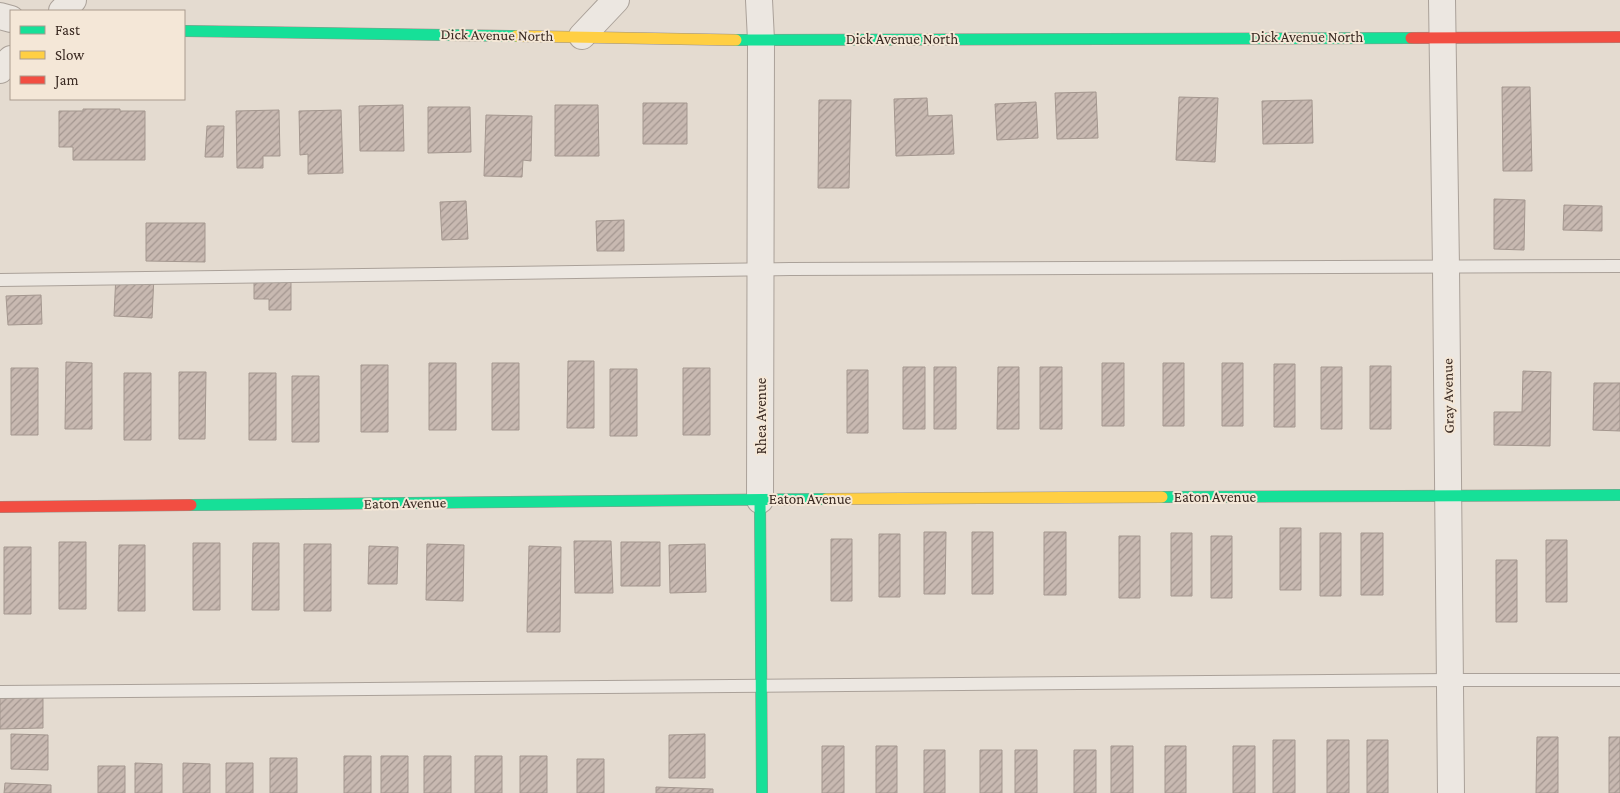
<svg xmlns="http://www.w3.org/2000/svg" width="1620" height="793" viewBox="0 0 1620 793" font-family="'Crimson Pro',serif">
	<style>
		.building { fill: url(#building-hatch); stroke: #a4978f }
		.lines { fill: none; stroke-linecap: round; stroke-linejoin: round }
		.lane-casing { stroke: #aaa199; stroke-width: 14 }
		.street-casing { stroke: #aaa199; stroke-width: 28 }
		.fast-casing { stroke: #999088; stroke-width: 12 }
		.slow-casing { stroke: #999088; stroke-width: 12 }
		.jam-casing { stroke: #999088; stroke-width: 12 }
		.lane { stroke: #ece7e1; stroke-width: 12 }
		.street { stroke: #ece7e1; stroke-width: 26 }
		.fast { stroke: #16e098; stroke-width: 11 }
		.slow { stroke: #ffcf43; stroke-width: 11 }
		.jam { stroke: #f24e42; stroke-width: 11 }
		.labels { text-anchor: middle; stroke-width: 4; stroke-linejoin: round; paint-order: stroke }
		.street-label { font-size: 15px; fill: #392921; stroke: #f4e7d7 }
	</style>
	<defs>
		<pattern id="building-hatch" width="6" height="6" patternUnits="userSpaceOnUse" patternTransform="scale(1.25)"><rect width="6" height="6" fill="#c8b9b1"/><path d="M-1 1l2-2M0 6l6-6M5 7l2-2" fill="none" stroke="#a39690"/></pattern>
	</defs>
	<rect width="100%" height="100%" fill="#e4dbd0"/>
	<path class="building" d="M1502,87H1530L1532,171H1503Z
		M1096,92L1098,138L1057,139L1055,93Z
		M1179,97L1218,98L1215,162L1176,160Z
		M927,98L928,116L952,115L954,154L896,156L894,99Z
		M819,100H851L849,188H818Z
		M1312,100L1313,143L1263,144L1262,101Z
		M1036,102L1038,138L997,140L995,104Z
		M643,103H687V144H643Z
		M403,105L404,151H360L359,106Z
		M555,105H598L599,156H555Z
		M428,107H470L471,152L428,153Z
		M83,109H120V111H145V160H73V147H59V111H83Z
		M279,110L280,156H263V168H237L236,111Z
		M341,110L343,173L308,174V154L300,155L299,111Z
		M486,115L532,116L531,161L523,160L522,177L484,176Z
		M207,126H224L223,157H205Z
		M1494,199L1525,200L1524,250L1494,249Z
		M466,201L468,239L442,240L440,202Z
		M1564,205L1602,206V231L1563,230Z
		M624,220V251H597L596,221Z
		M146,223H205V262L146,261Z
		M116,274L154,276L152,318L114,316Z
		M254,281H291V310H269V299H254Z
		M41,295L42,324L8,325L6,296Z
		M568,361H594V428H567Z
		M66,362L92,363V429H65Z
		M429,363H456V430H429Z
		M492,363H519V430H492Z
		M1102,363H1124V426H1102Z
		M1163,363H1184V426H1163Z
		M1222,363H1243V426H1222Z
		M1274,364H1295V427H1274Z
		M361,365H388V432H361Z
		M1370,366H1391V429H1370Z
		M903,367H925V429H903Z
		M934,367H956V429H934Z
		M998,367H1019V429H997Z
		M1040,367H1062V429H1040Z
		M1321,367H1342V429H1321Z
		M11,368H38V435H11Z
		M683,368H710V435H683Z
		M610,369H637V436H610Z
		M847,370H868V433H847Z
		M1523,371L1551,372L1550,446L1494,445V412H1522Z
		M179,372H206L205,439H179Z
		M124,373H151V440H124Z
		M249,373H276V440H249Z
		M292,376H319V442H292Z
		M1594,383H1620V431L1593,430Z
		M1280,528H1301V590H1280Z
		M924,532H946L945,594H924Z
		M972,532H993V594H972Z
		M1044,532H1066V595H1044Z
		M1171,533H1192V596H1171Z
		M1320,533H1341V596H1320Z
		M1361,533H1383V595H1361Z
		M879,534H900V597H879Z
		M1119,536H1140V598H1119Z
		M1211,536H1232V598H1211Z
		M831,539H852V601H831Z
		M1546,540H1567V602H1546Z
		M574,541H611L613,593H575Z
		M59,542H86V609H59Z
		M621,542H660V586H621Z
		M193,543H220V610H193Z
		M253,543H279V610H252Z
		M304,544H331V611H304Z
		M427,544L464,545L463,601L426,600Z
		M705,544L706,592L670,593L669,545Z
		M119,545H145V611H118Z
		M369,546L398,547L397,584H368Z
		M529,546L561,547L560,632H527Z
		M4,547H31V614H4Z
		M1496,560H1517V622H1496Z
		M43,691V728L0,729V692Z
		M11,734L48,735V770L11,769Z
		M705,734V778H669V735Z
		M1537,737H1558V793H1536Z
		M1609,737H1620V793H1609Z
		M1273,740H1295V793H1273Z
		M1327,740H1349V793H1327Z
		M1367,740H1388V793H1367Z
		M822,746H844V793H822Z
		M876,746H897V793H876Z
		M1111,746H1133V793H1111Z
		M1165,746H1186V793H1165Z
		M1233,746H1255V793H1233Z
		M924,750H945V793H924Z
		M980,750H1002V793H980Z
		M1015,750H1037V793H1015Z
		M1074,750H1096V793H1074Z
		M344,756H371V793H344Z
		M381,756H408V793H381Z
		M424,756H451V793H424Z
		M475,756H502V793H475Z
		M520,756H547V793H520Z
		M270,758H297V793H270Z
		M577,759H604V793H577Z
		M135,763L162,764V793H135Z
		M183,763L210,764V793H183Z
		M226,763H253V793H226Z
		M98,766H125V793H98Z
		M5,783L51,785V793H4Z
		M656,787L713,789V793H656Z"/>
	<g class="lines">
		<defs>
			<path id="lane" d="M0,280L790,269L1620,266
				M0,692L1450,680H1620"/>
			<path id="street" d="M759,0L761,40L760,500
				M1442,0L1446,268L1451,793
				M62,11L73,0
				M0,16L11,19
				M582,36L616,0
				M0,70L11,59"/>
			<path id="fast" d="M184,31L516,36
				M736,40L1411,38
				M1162,497L1620,495
				M760,500L762,793
				M191,505L826,499"/>
			<path id="slow" d="M516,36L736,40
				M826,499L1162,497"/>
			<path id="jam" d="M1411,38L1620,37
				M0,507L191,505"/>
		</defs>
		<use href="#lane" class="lane-casing"/>
		<use href="#street" class="street-casing"/>
		<use href="#fast" class="fast-casing"/>
		<use href="#slow" class="slow-casing"/>
		<use href="#jam" class="jam-casing"/>
		<use href="#lane" class="lane"/>
		<use href="#street" class="street"/>
		<use href="#fast" class="fast"/>
		<use href="#slow" class="slow"/>
		<use href="#jam" class="jam"/>
	</g>
	<g class="labels">
		<g class="street-label">
			<text transform="translate(497 35) rotate(1)" y="5">Dick Avenue North</text>
			<text x="1307" y="42">Dick Avenue North</text>
			<text x="902" y="44">Dick Avenue North</text>
			<text transform="translate(1448 396) rotate(-91)" y="5">Gray Avenue</text>
			<text transform="translate(761 416) rotate(-90)" y="5">Rhea Avenue</text>
			<text x="1215" y="502">Eaton Avenue</text>
			<text x="810" y="504">Eaton Avenue</text>
			<text transform="translate(405 503) rotate(-1)" y="5">Eaton Avenue</text>
		</g>
	</g>
	<rect x="10" y="10" width="175" height="90" fill="#f4e7d7" stroke="#a99b8e"/>
	<rect x="20" y="26" width="25" height="8" fill="#16e098" stroke="#a99b8e"/>
	<text x="55" y="35" font-size="15" fill="#392921">Fast</text>
	<rect x="20" y="51" width="25" height="8" fill="#ffcf43" stroke="#a99b8e"/>
	<text x="55" y="60" font-size="15" fill="#392921">Slow</text>
	<rect x="20" y="76" width="25" height="8" fill="#f24e42" stroke="#a99b8e"/>
	<text x="55" y="85" font-size="15" fill="#392921">Jam</text>
</svg>
